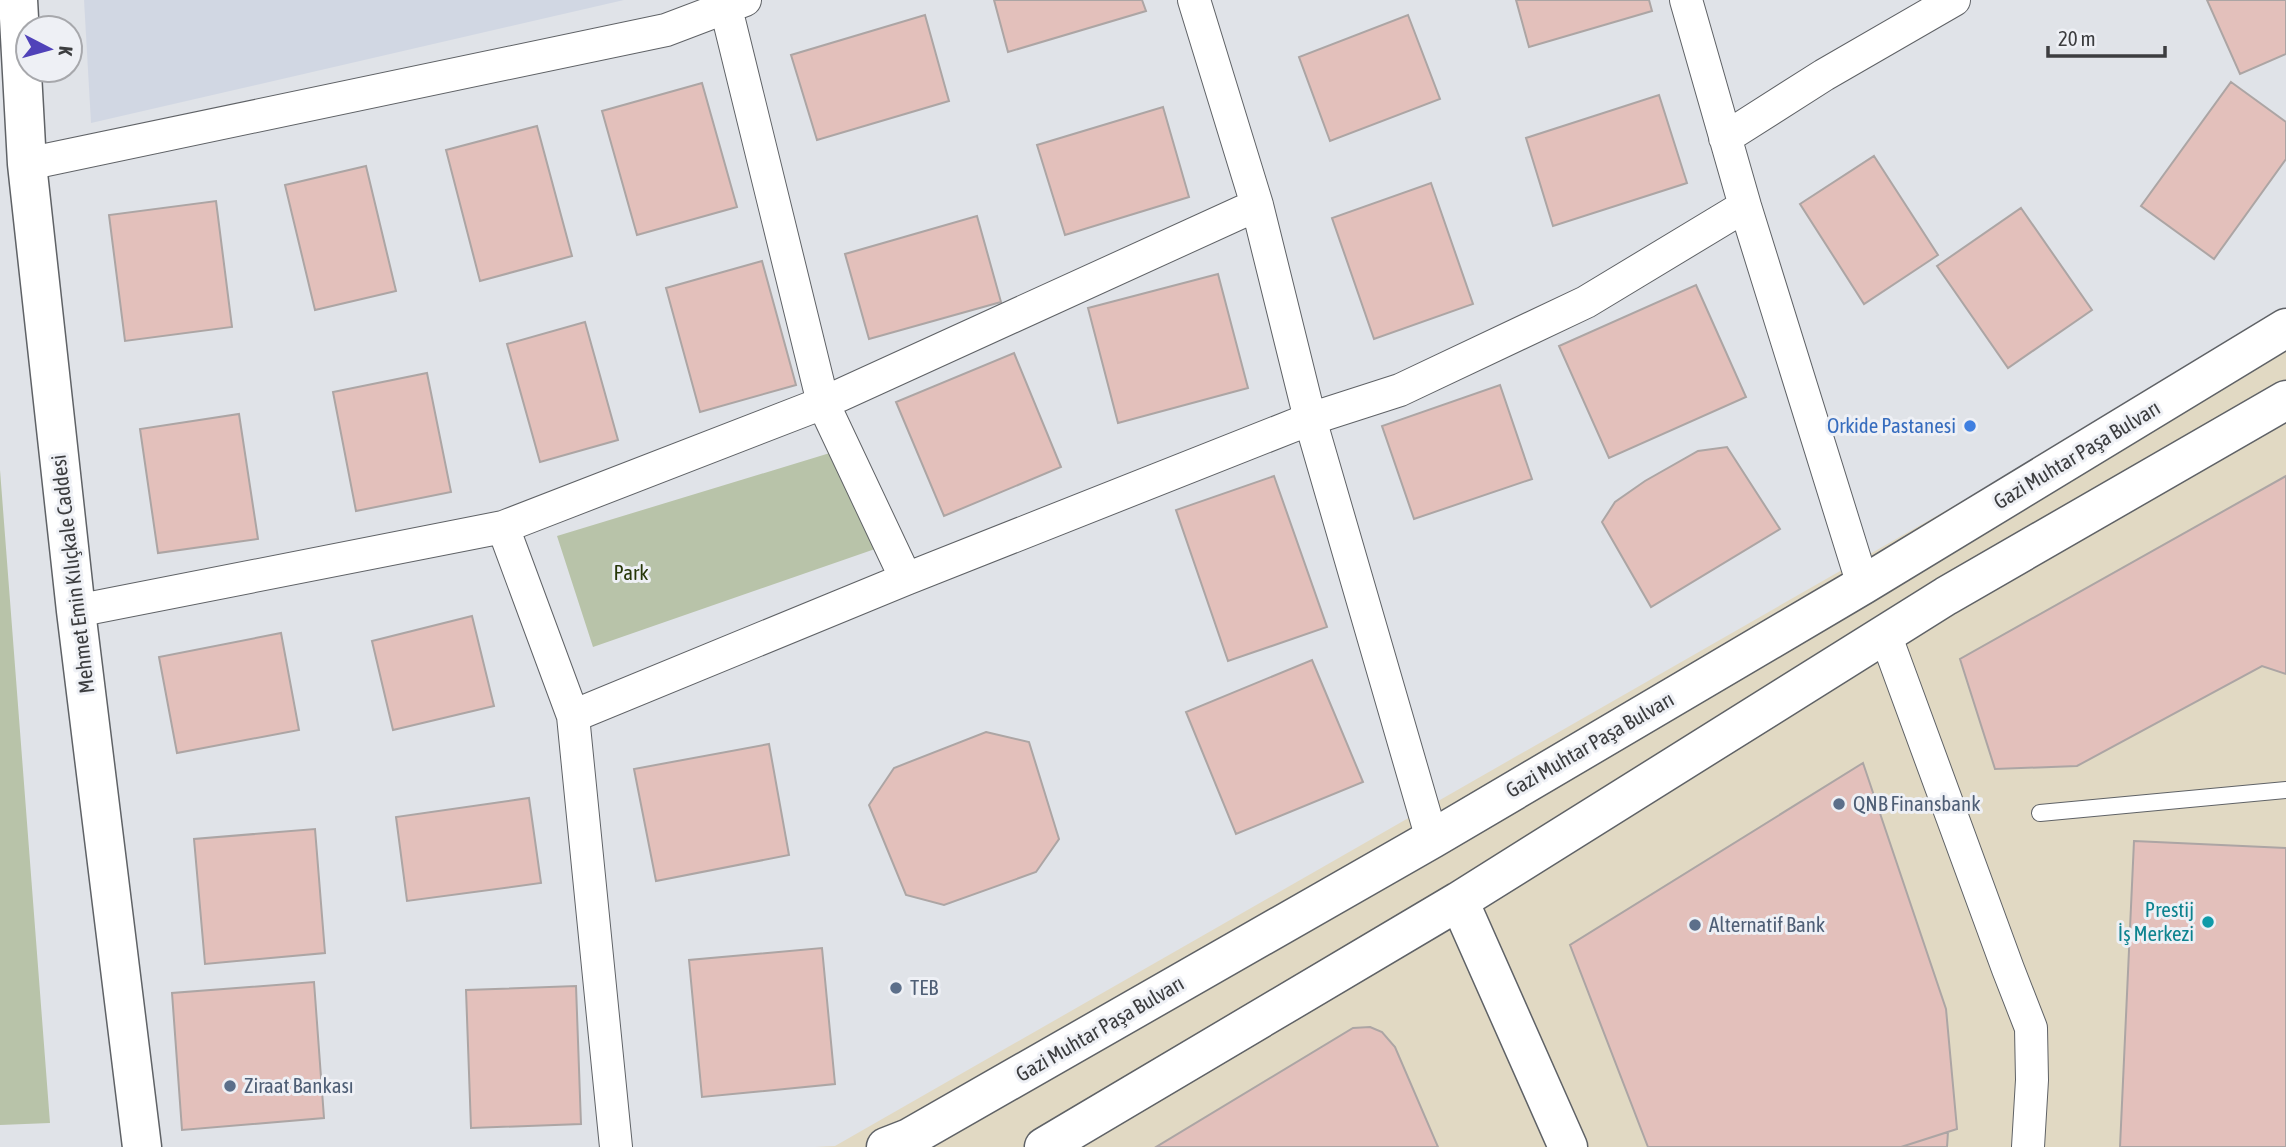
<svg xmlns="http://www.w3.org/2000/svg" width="2286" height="1147" viewBox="0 0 2286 1147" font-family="'Asap Condensed',sans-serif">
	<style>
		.commercial { fill: #e1d9c3 }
		.built { fill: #d1d7e3 }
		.green { fill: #b8c3a9 }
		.building { fill: #e3c0bb; stroke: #aca5a4; stroke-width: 2 }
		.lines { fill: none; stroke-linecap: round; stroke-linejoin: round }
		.lane-casing { stroke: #5f6266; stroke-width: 18 }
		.street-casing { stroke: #5f6266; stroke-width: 34 }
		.secondary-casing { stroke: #5f6266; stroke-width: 41 }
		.lane { stroke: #fff; stroke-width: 16 }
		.street { stroke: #fff; stroke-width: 32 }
		.secondary { stroke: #fff; stroke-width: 38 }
		.shop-dot { fill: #3f7fe0; stroke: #eef0f5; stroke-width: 2.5 }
		.service-dot { fill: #5c6f8a; stroke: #eef0f5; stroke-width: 2.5 }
		.culture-dot { fill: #0f9aa8; stroke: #eef0f5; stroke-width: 2.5 }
		.labels { text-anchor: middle; stroke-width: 6; stroke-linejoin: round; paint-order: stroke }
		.shop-label { font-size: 21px; fill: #366cbe; stroke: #eef0f5; text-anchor: end }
		.street-label { font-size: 21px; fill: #3c3d3f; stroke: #eef0f5 }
		.park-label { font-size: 21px; fill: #273708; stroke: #eef0f5 }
		.service-label { font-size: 21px; fill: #4e5e75; stroke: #eef0f5; text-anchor: start }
		.culture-label { font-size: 21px; fill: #0d838f; stroke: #eef0f5; text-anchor: end }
	</style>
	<rect width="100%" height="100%" fill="#e0e3e8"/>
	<path class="commercial" d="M2286,316V1147H815L835,1146Z"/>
	<path class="built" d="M84,0H624L91,123Z"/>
	<path class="green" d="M843,449L875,549L593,647L557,536Z
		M0,470L50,1123L0,1125Z"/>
	<path class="building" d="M994,0H1142L1146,11L1008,52Z
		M1516,0H1649L1652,11L1529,47Z
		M2207,0H2286V54L2240,74Z
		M925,15L949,101L817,140L791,55Z
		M1408,15L1440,99L1330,141L1299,57Z
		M2231,82L2286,122V159L2214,259L2141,206Z
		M702,83L737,207L637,235L602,111Z
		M1659,95L1687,183L1553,226L1526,138Z
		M1163,107L1189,197L1065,235L1037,145Z
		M537,126L572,256L480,281L446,150Z
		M1874,156L1938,255L1864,304L1800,204Z
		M366,166L396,291L315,310L285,185Z
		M1431,183L1473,304L1374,339L1332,218Z
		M216,201L232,327L125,341L109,215Z
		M2021,208L2092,310L2008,368L1937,266Z
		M977,216L1001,302L869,339L845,254Z
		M762,261L796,385L700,412L666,288Z
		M1218,274L1248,388L1118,423L1088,308Z
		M1696,285L1746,397L1609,458L1559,346Z
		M585,322L618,440L540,462L507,344Z
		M1014,353L1061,467L944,516L896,402Z
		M427,373L451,492L356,511L333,392Z
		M1500,385L1532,479L1414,519L1382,426Z
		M239,414L258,539L158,553L140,429Z
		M1727,447L1780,529L1651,607L1602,522L1615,502L1645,481L1698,451Z
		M1274,476L1327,627L1228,661L1176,510Z
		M2286,476V674L2262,666L2077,766L1995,769L1960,659Z
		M472,616L494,706L393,730L372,641Z
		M281,633L299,730L177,753L159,657Z
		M1312,660L1363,782L1236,834L1186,712Z
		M986,732L1029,742L1059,839L1036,872L944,905L906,895L869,805L894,768Z
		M769,744L789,855L656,881L634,769Z
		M1863,763L1946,1009L1957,1129L1901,1147H1648L1570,945Z
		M529,798L541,883L407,901L396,817Z
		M315,829L325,953L205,964L194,839Z
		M2134,841L2286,848V1147H2120Z
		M822,948L835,1084L702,1097L689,960Z
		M314,982L324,1118L182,1130L172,993Z
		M576,986L581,1124L471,1128L466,990Z
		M1370,1027L1382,1032L1395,1047L1438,1147H1156L1353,1028Z
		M1948,1132L1947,1147H1901Z"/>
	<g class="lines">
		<defs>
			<path id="lane" d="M2040,813L2286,790"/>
			<path id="street" d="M724,0L823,403L906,579
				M1194,0L1257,205L1310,419L1432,839
				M1686,0L1745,206L1863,585
				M1725,138L1824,75L1954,0
				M27,164L666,30L745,0
				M503,527L573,716L616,1147
				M76,611L503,527L823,403L1257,205
				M1885,634L2008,969L2031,1028L2032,1080L2028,1147
				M573,716L906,579L1310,419L1400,390L1586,302L1745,206"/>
			<path id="secondary" d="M18,0L27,164L76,611L142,1147
				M1459,901L1568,1147
				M886,1147L909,1138L1432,839L1863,585L2286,328
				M1044,1147L1459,901L1946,596L2286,400"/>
		</defs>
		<use href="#lane" class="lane-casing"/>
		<use href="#street" class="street-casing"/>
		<use href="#secondary" class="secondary-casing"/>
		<use href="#lane" class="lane"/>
		<use href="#street" class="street"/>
		<use href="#secondary" class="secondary"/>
	</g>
	<circle class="shop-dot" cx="1970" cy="426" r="7"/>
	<g class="service-dot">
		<circle cx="1839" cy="804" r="7"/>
		<circle cx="1695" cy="925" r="7"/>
		<circle cx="896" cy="988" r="7"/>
		<circle cx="230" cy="1086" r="7"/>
	</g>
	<circle class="culture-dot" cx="2208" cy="922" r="7"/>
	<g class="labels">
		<g class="shop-label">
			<text x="1956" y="433">Orkide Pastanesi</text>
		</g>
		<g class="street-label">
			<text transform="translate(2077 455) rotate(-31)" y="7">Gazi Muhtar Paşa Bulvarı</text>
			<text transform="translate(73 574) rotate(-97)" y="7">Mehmet Emin Kılıçkale Caddesi</text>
			<text transform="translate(1590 745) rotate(-30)" y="7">Gazi Muhtar Paşa Bulvarı</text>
			<text transform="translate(1100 1029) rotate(-30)" y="7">Gazi Muhtar Paşa Bulvarı</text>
		</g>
		<g class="park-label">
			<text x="631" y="580">Park</text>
		</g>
		<g class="service-label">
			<text x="1853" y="811">QNB Finansbank</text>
			<text x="1709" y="932">Alternatif Bank</text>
			<text x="910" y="995">TEB</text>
			<text x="244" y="1093">Ziraat Bankası</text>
		</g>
		<g class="culture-label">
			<text x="2194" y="917">Prestij<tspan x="2194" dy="24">İş Merkezi</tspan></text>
		</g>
	</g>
	<g transform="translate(49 49) rotate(96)"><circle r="33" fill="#eef0f5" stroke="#a7a8ac" stroke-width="2"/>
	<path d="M0-5L12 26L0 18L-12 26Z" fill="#5042b9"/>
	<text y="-10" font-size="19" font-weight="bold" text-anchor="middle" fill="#3c3d3f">K</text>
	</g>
	<path d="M2048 46v10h117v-10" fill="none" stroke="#3c3d3f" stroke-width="3.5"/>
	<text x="2058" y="46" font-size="21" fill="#3c3d3f" stroke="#eef0f5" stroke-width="5" paint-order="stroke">20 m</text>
</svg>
